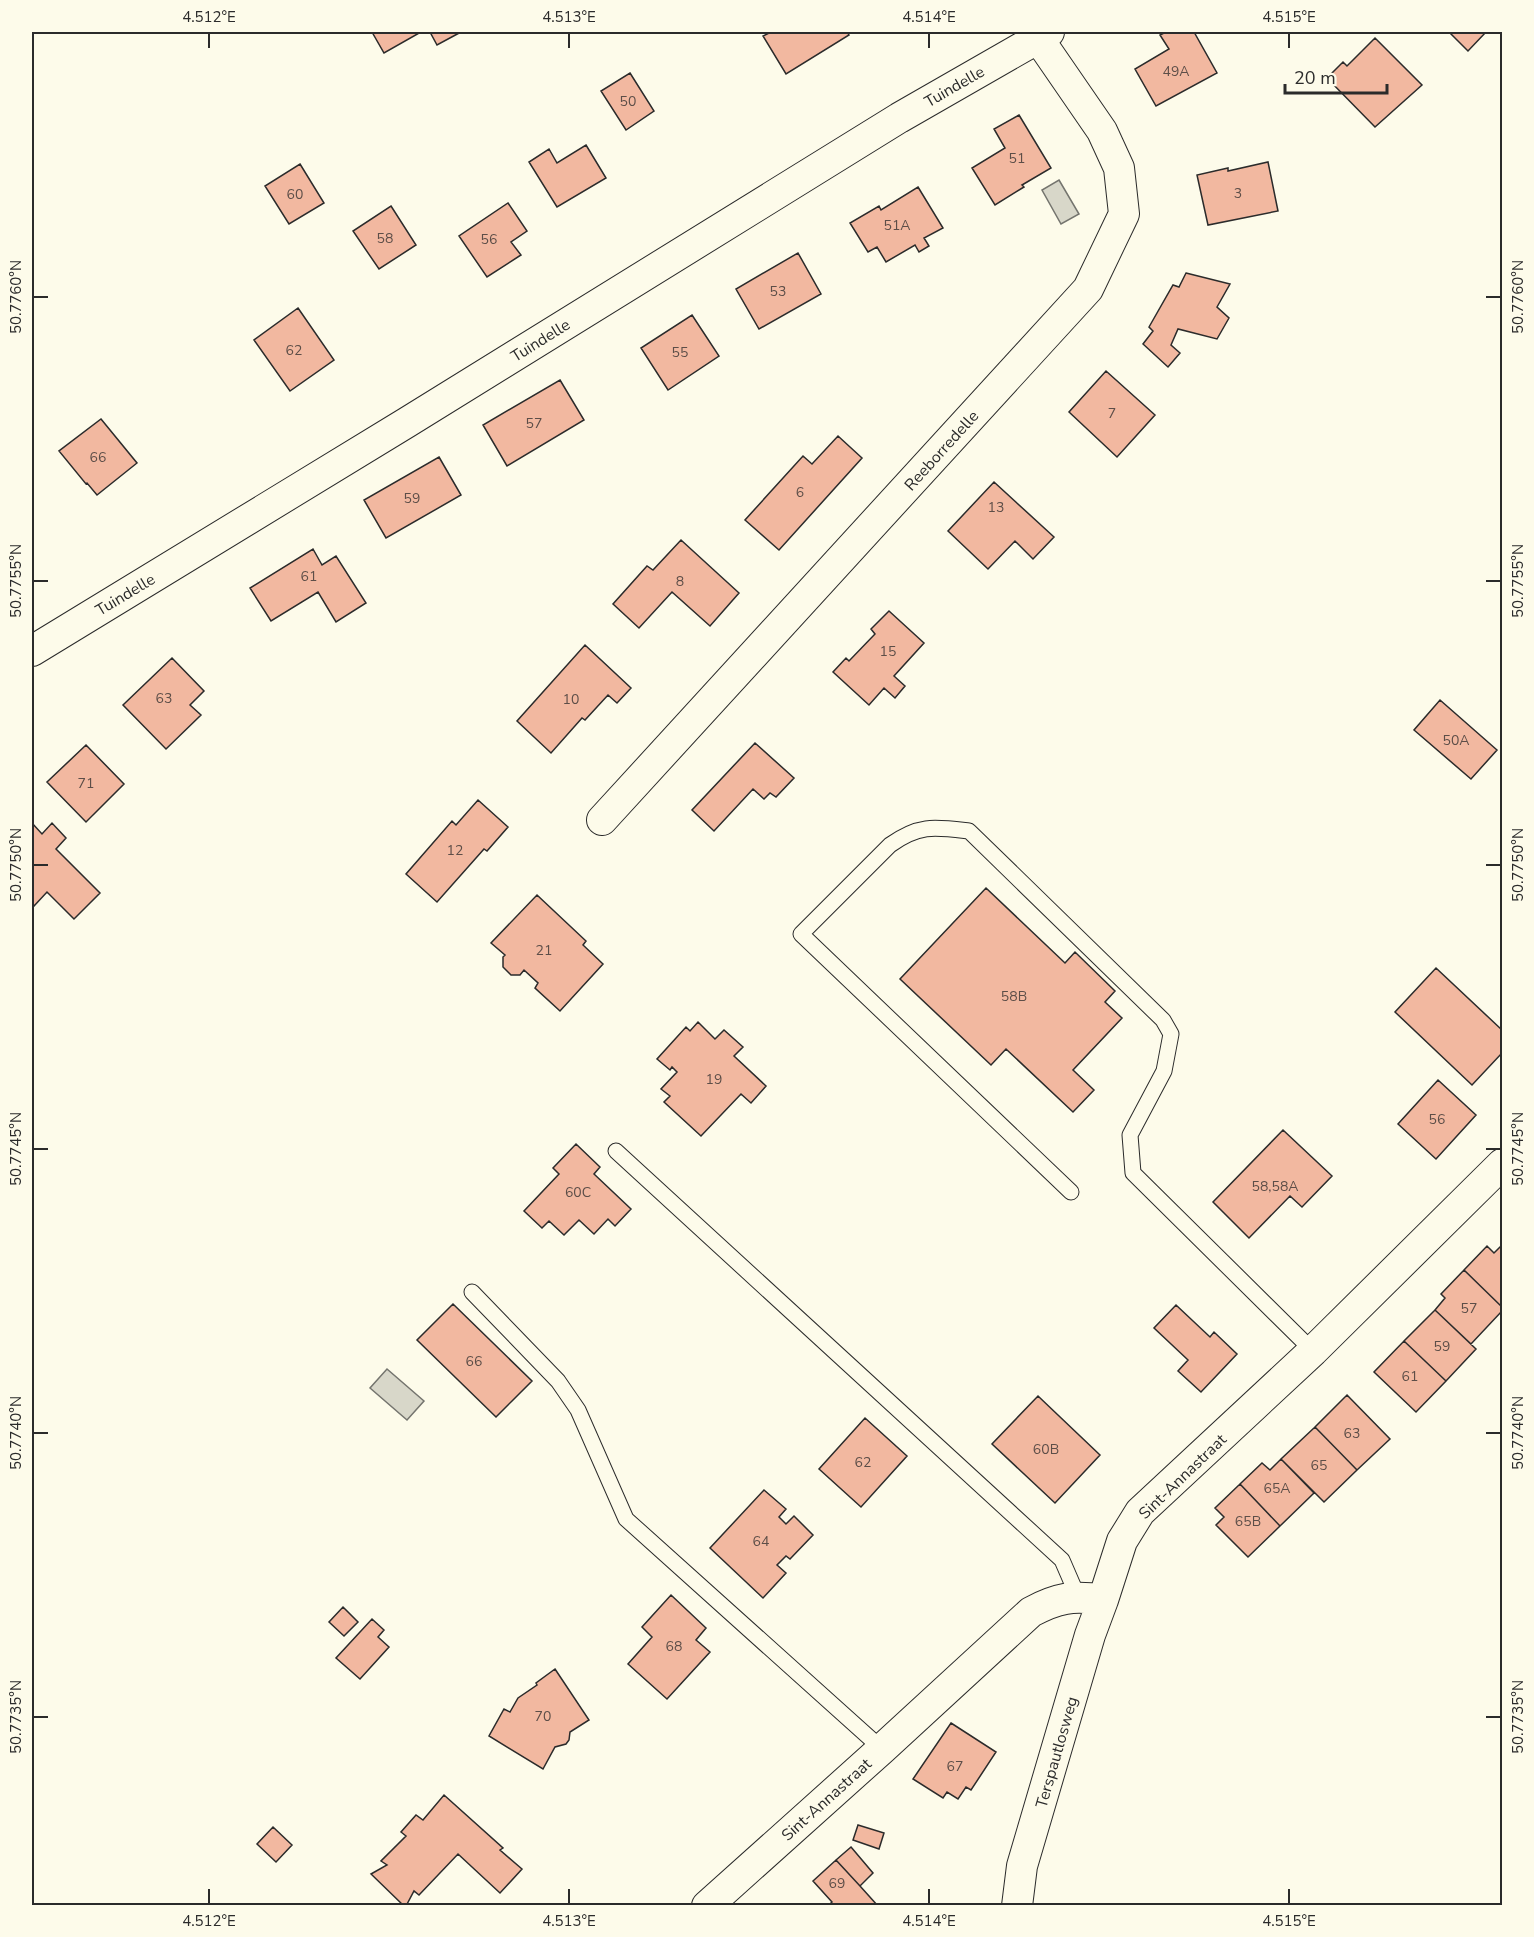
<svg xmlns="http://www.w3.org/2000/svg" width="1534" height="1937" viewBox="0 0 1534 1937" font-family="'Nunito Sans',sans-serif">
	<style>
		.water { fill: #d8d7c9; stroke: #74746e; stroke-width: 1.5 }
		.building { fill: #f2b8a0; stroke: #2b2b2b; stroke-width: 1.5 }
		.lines { fill: none; stroke-linecap: round; stroke-linejoin: round }
		.lane-casing { stroke: #2b2b2b; stroke-width: 17 }
		.street-casing { stroke: #2b2b2b; stroke-width: 32 }
		.lane { stroke: #fdfbea; stroke-width: 15 }
		.street { stroke: #fdfbea; stroke-width: 30 }
		.ticks { fill: none; stroke: #2b2b2b; stroke-width: 2 }
		.labels { text-anchor: middle; stroke-width: 4.5; stroke-linejoin: round; paint-order: stroke }
		.number-label { font-size: 14px; fill: #5d4e48 }
		.street-label { font-size: 16px; fill: #2b2b2b; stroke: #fdfbea }
		.neatline { fill: none; stroke: #2b2b2b; stroke-width: 2 }
		.ticks-label { font-size: 15px; text-anchor: middle; fill: #2b2b2b }
	</style>
	<rect width="100%" height="100%" fill="#fdfbea"/>
	<path class="water" d="M1059,180L1079,214L1061,224L1042,190Z
		M387,1369L424,1401L407,1420L370,1388Z"/>
	<path class="building" d="M372,32H421L384,53Z
		M430,32H461L437,45Z
		M771,32H847L849,35L786,74L763,36Z
		M1166,32H1194L1217,73L1156,106L1135,69L1169,49L1160,35Z
		M1449,32H1486L1468,51Z
		M1375,38L1422,85L1375,127L1327,78L1343,62L1347,66Z
		M630,73L654,111L626,130L601,91Z
		M1019,115L1051,168L1022,185L1024,187L995,205L972,168L1005,148L994,129Z
		M586,145L606,178L557,207L529,162L549,149L557,163Z
		M1268,162L1278,211L1208,225L1197,175L1228,168V171Z
		M300,164L324,203L289,224L265,186Z
		M918,187L943,228L924,238L929,246L919,252L915,245L886,262L877,247L868,252L850,223L879,206L881,210Z
		M508,203L527,231L511,242L521,255L487,277L459,236Z
		M391,206L416,245L379,269L353,231Z
		M798,253L821,294L759,329L736,289Z
		M1186,273L1230,284L1217,307L1229,318L1217,339L1178,329L1171,345L1180,353L1168,367L1143,344L1153,331L1149,327L1173,285L1179,287Z
		M298,308L334,360L290,391L254,340Z
		M692,315L719,356L668,390L641,348Z
		M1106,371L1155,415L1117,457L1069,412Z
		M560,380L584,420L507,466L483,425Z
		M101,419L137,463L97,495L87,483L86,484L59,451Z
		M838,436L862,458L779,550L745,520L803,456L812,464Z
		M439,457L461,495L386,538L364,500Z
		M994,482L1054,537L1033,559L1015,541L988,569L948,531Z
		M681,540L739,593L710,626L672,592L639,628L613,604L647,566L653,570Z
		M313,549L322,565L336,556L366,603L336,622L318,592L271,621L250,588Z
		M889,611L924,643L894,676L905,686L895,698L884,688L869,705L833,672L846,658L849,661L875,634L871,629Z
		M585,645L631,688L617,703L608,695L585,720L582,718L551,753L517,721Z
		M172,658L204,691L190,705L201,715L166,749L123,705Z
		M1440,700L1497,750L1471,779L1414,730Z
		M755,743L794,778L776,797L770,793L764,799L753,789L714,831L692,810Z
		M86,745L124,784L86,822L47,782Z
		M478,800L508,827L487,851L484,849L437,902L406,874L452,821L456,825Z
		M32,823L42,834L52,823L66,838L56,849L100,893L74,919L47,892L34,906L32,903Z
		M986,888L1065,963L1075,952L1115,991L1105,1002L1122,1018L1073,1070L1094,1090L1073,1112L1006,1049L991,1065L900,979Z
		M537,895L586,941L583,945L603,964L560,1011L535,988L538,983L524,970L520,975H511L503,967V957L505,955L491,943Z
		M1436,968L1502,1030V1053L1472,1085L1395,1012Z
		M698,1022L715,1039L724,1030L743,1047L734,1056L766,1086L751,1103L741,1094L701,1136L664,1102L670,1096L661,1089L677,1072L672,1067L670,1070L657,1059L686,1027L690,1031Z
		M1438,1080L1476,1115L1436,1159L1398,1124Z
		M1283,1130L1332,1176L1302,1207L1290,1196L1249,1238L1213,1202Z
		M576,1144L600,1167L594,1174L631,1209L615,1226L608,1219L594,1234L579,1220L564,1235L549,1221L542,1228L524,1211L559,1174L553,1168Z
		M1502,1245V1307L1464,1270L1487,1246L1494,1253Z
		M1464,1270L1502,1307V1311L1471,1344L1435,1310L1445,1298L1441,1294Z
		M453,1304L532,1381L496,1417L417,1340Z
		M1176,1305L1210,1337L1214,1332L1237,1354L1201,1392L1178,1371L1188,1360L1154,1328Z
		M1435,1310L1476,1349L1446,1381L1404,1341Z
		M1404,1341L1446,1381L1416,1412L1374,1372Z
		M1347,1395L1390,1439L1357,1470L1315,1427Z
		M1038,1396L1100,1455L1055,1503L992,1444Z
		M865,1418L907,1456L861,1507L819,1469Z
		M1315,1427L1357,1470L1324,1502L1281,1459Z
		M1281,1459L1314,1493L1280,1526L1240,1484L1262,1463L1270,1470Z
		M1240,1484L1280,1526L1248,1557L1216,1525L1224,1517L1215,1508Z
		M764,1490L786,1509L779,1517L786,1524L794,1516L813,1535L790,1559L786,1556L777,1565L786,1573L763,1598L710,1548Z
		M671,1595L706,1628L696,1640L710,1652L667,1699L628,1664L652,1637L642,1627Z
		M343,1607L358,1622L344,1636L329,1622Z
		M372,1619L384,1630L378,1637L389,1647L360,1679L336,1658Z
		M555,1669L589,1720L570,1732L569,1740L566,1744L555,1747L543,1769L489,1736L504,1709L510,1712L518,1698L537,1685L536,1683Z
		M951,1723L996,1752L971,1790L966,1787L958,1799L947,1792L943,1798L913,1779Z
		M444,1795L503,1848L500,1850L522,1869L500,1893L458,1854L419,1895L414,1891L406,1906H404L371,1874L387,1865L381,1861L406,1836L401,1832L416,1815L423,1820Z
		M858,1825L884,1833L879,1849L853,1840Z
		M273,1827L292,1845L276,1862L257,1844Z
		M851,1847L873,1873L860,1886L836,1860Z
		M836,1860L860,1886L878,1906H828L832,1902L813,1881Z"/>
	<g class="lines">
		<defs>
			<path id="lane" d="M616,1151L1062,1560L1078,1597
				M1071,1192L801,934L890,845C919,824 935,827 969,831L1163,1020L1171,1034L1164,1071L1130,1135L1133,1173L1313,1351
				M472,1292L558,1381L578,1410L626,1519L882,1749"/>
			<path id="street" d="M32,651L406,423L899,118L1049,32
				M602,820L1088,289L1124,214L1119,168L1102,131L1038,38
				M707,1906L882,1749L1031,1612C1057,1598 1073,1595 1103,1600L1122,1541L1140,1512L1313,1351L1502,1164
				M1017,1906L1022,1866L1090,1635L1103,1600"/>
		</defs>
		<use href="#lane" class="lane-casing"/>
		<use href="#street" class="street-casing"/>
		<use href="#lane" class="lane"/>
		<use href="#street" class="street"/>
	</g>
	<path class="ticks" d="M209,33V48M569,33V48M929,33V48M1289,33V48M33,297H48M1486,297H1501M33,581H48M1486,581H1501M33,865H48M1486,865H1501M33,1149H48M1486,1149H1501M33,1433H48M1486,1433H1501M33,1717H48M1486,1717H1501M209,1889V1904M569,1889V1904M929,1889V1904M1289,1889V1904"/>
	<g class="labels">
		<g class="number-label">
			<text x="1176" y="76">49A</text>
			<text x="628" y="106">50</text>
			<text x="1017" y="163">51</text>
			<text x="1238" y="198">3</text>
			<text x="295" y="199">60</text>
			<text x="897" y="230">51A</text>
			<text x="385" y="243">58</text>
			<text x="489" y="244">56</text>
			<text x="778" y="296">53</text>
			<text x="294" y="355">62</text>
			<text x="680" y="357">55</text>
			<text x="1112" y="418">7</text>
			<text x="534" y="428">57</text>
			<text x="98" y="462">66</text>
			<text x="800" y="497">6</text>
			<text x="412" y="503">59</text>
			<text x="996" y="512">13</text>
			<text x="309" y="581">61</text>
			<text x="680" y="586">8</text>
			<text x="888" y="656">15</text>
			<text x="164" y="703">63</text>
			<text x="571" y="704">10</text>
			<text x="1456" y="745">50A</text>
			<text x="86" y="788">71</text>
			<text x="455" y="855">12</text>
			<text x="544" y="955">21</text>
			<text x="1014" y="1001">58B</text>
			<text x="714" y="1084">19</text>
			<text x="1437" y="1124">56</text>
			<text x="1275" y="1191">58,58A</text>
			<text x="578" y="1197">60C</text>
			<text x="1469" y="1313">57</text>
			<text x="1442" y="1351">59</text>
			<text x="474" y="1366">66</text>
			<text x="1410" y="1381">61</text>
			<text x="1352" y="1438">63</text>
			<text x="1046" y="1454">60B</text>
			<text x="863" y="1467">62</text>
			<text x="1319" y="1470">65</text>
			<text x="1277" y="1493">65A</text>
			<text x="1248" y="1526">65B</text>
			<text x="761" y="1546">64</text>
			<text x="674" y="1651">68</text>
			<text x="543" y="1721">70</text>
			<text x="955" y="1771">67</text>
			<text x="837" y="1888">69</text>
		</g>
		<g class="street-label">
			<text transform="translate(954 86) rotate(-30)" y="6">Tuindelle</text>
			<text transform="translate(540 340) rotate(-32)" y="6">Tuindelle</text>
			<text transform="translate(941 450) rotate(-48)" y="6">Reeborredelle</text>
			<text transform="translate(125 594) rotate(-31)" y="6">Tuindelle</text>
			<text transform="translate(1182 1476) rotate(-44)" y="6">Sint-Annastraat</text>
			<text transform="translate(1056 1752) rotate(-74)" y="6">Terspautlosweg</text>
			<text transform="translate(826 1799) rotate(-42)" y="6">Sint-Annastraat</text>
		</g>
	</g>
	<rect width="1534" height="1937" fill="none" stroke="#fdfbea" stroke-width="66"/>
	<path d="M1285 84v9h102v-9" fill="none" stroke="#2b2b2b" stroke-width="3"/>
	<text x="1294" y="84" font-size="18" fill="#2b2b2b" stroke="#fdfbea" stroke-width="4.5" paint-order="stroke">20 m</text>
	<rect x="33" y="33" width="1468" height="1871" class="neatline"/>
	<g class="ticks-label">
		<text x="209" y="22">4.512°E</text>
		<text x="569" y="22">4.513°E</text>
		<text x="929" y="22">4.514°E</text>
		<text x="1289" y="22">4.515°E</text>
		<text transform="translate(16 297) rotate(-90)" y="5">50.7760°N</text>
		<text transform="translate(1518 297) rotate(-90)" y="5">50.7760°N</text>
		<text transform="translate(16 581) rotate(-90)" y="5">50.7755°N</text>
		<text transform="translate(1518 581) rotate(-90)" y="5">50.7755°N</text>
		<text transform="translate(16 865) rotate(-90)" y="5">50.7750°N</text>
		<text transform="translate(1518 865) rotate(-90)" y="5">50.7750°N</text>
		<text transform="translate(16 1149) rotate(-90)" y="5">50.7745°N</text>
		<text transform="translate(1518 1149) rotate(-90)" y="5">50.7745°N</text>
		<text transform="translate(16 1433) rotate(-90)" y="5">50.7740°N</text>
		<text transform="translate(1518 1433) rotate(-90)" y="5">50.7740°N</text>
		<text transform="translate(16 1717) rotate(-90)" y="5">50.7735°N</text>
		<text transform="translate(1518 1717) rotate(-90)" y="5">50.7735°N</text>
		<text x="209" y="1926">4.512°E</text>
		<text x="569" y="1926">4.513°E</text>
		<text x="929" y="1926">4.514°E</text>
		<text x="1289" y="1926">4.515°E</text>
	</g>
</svg>
